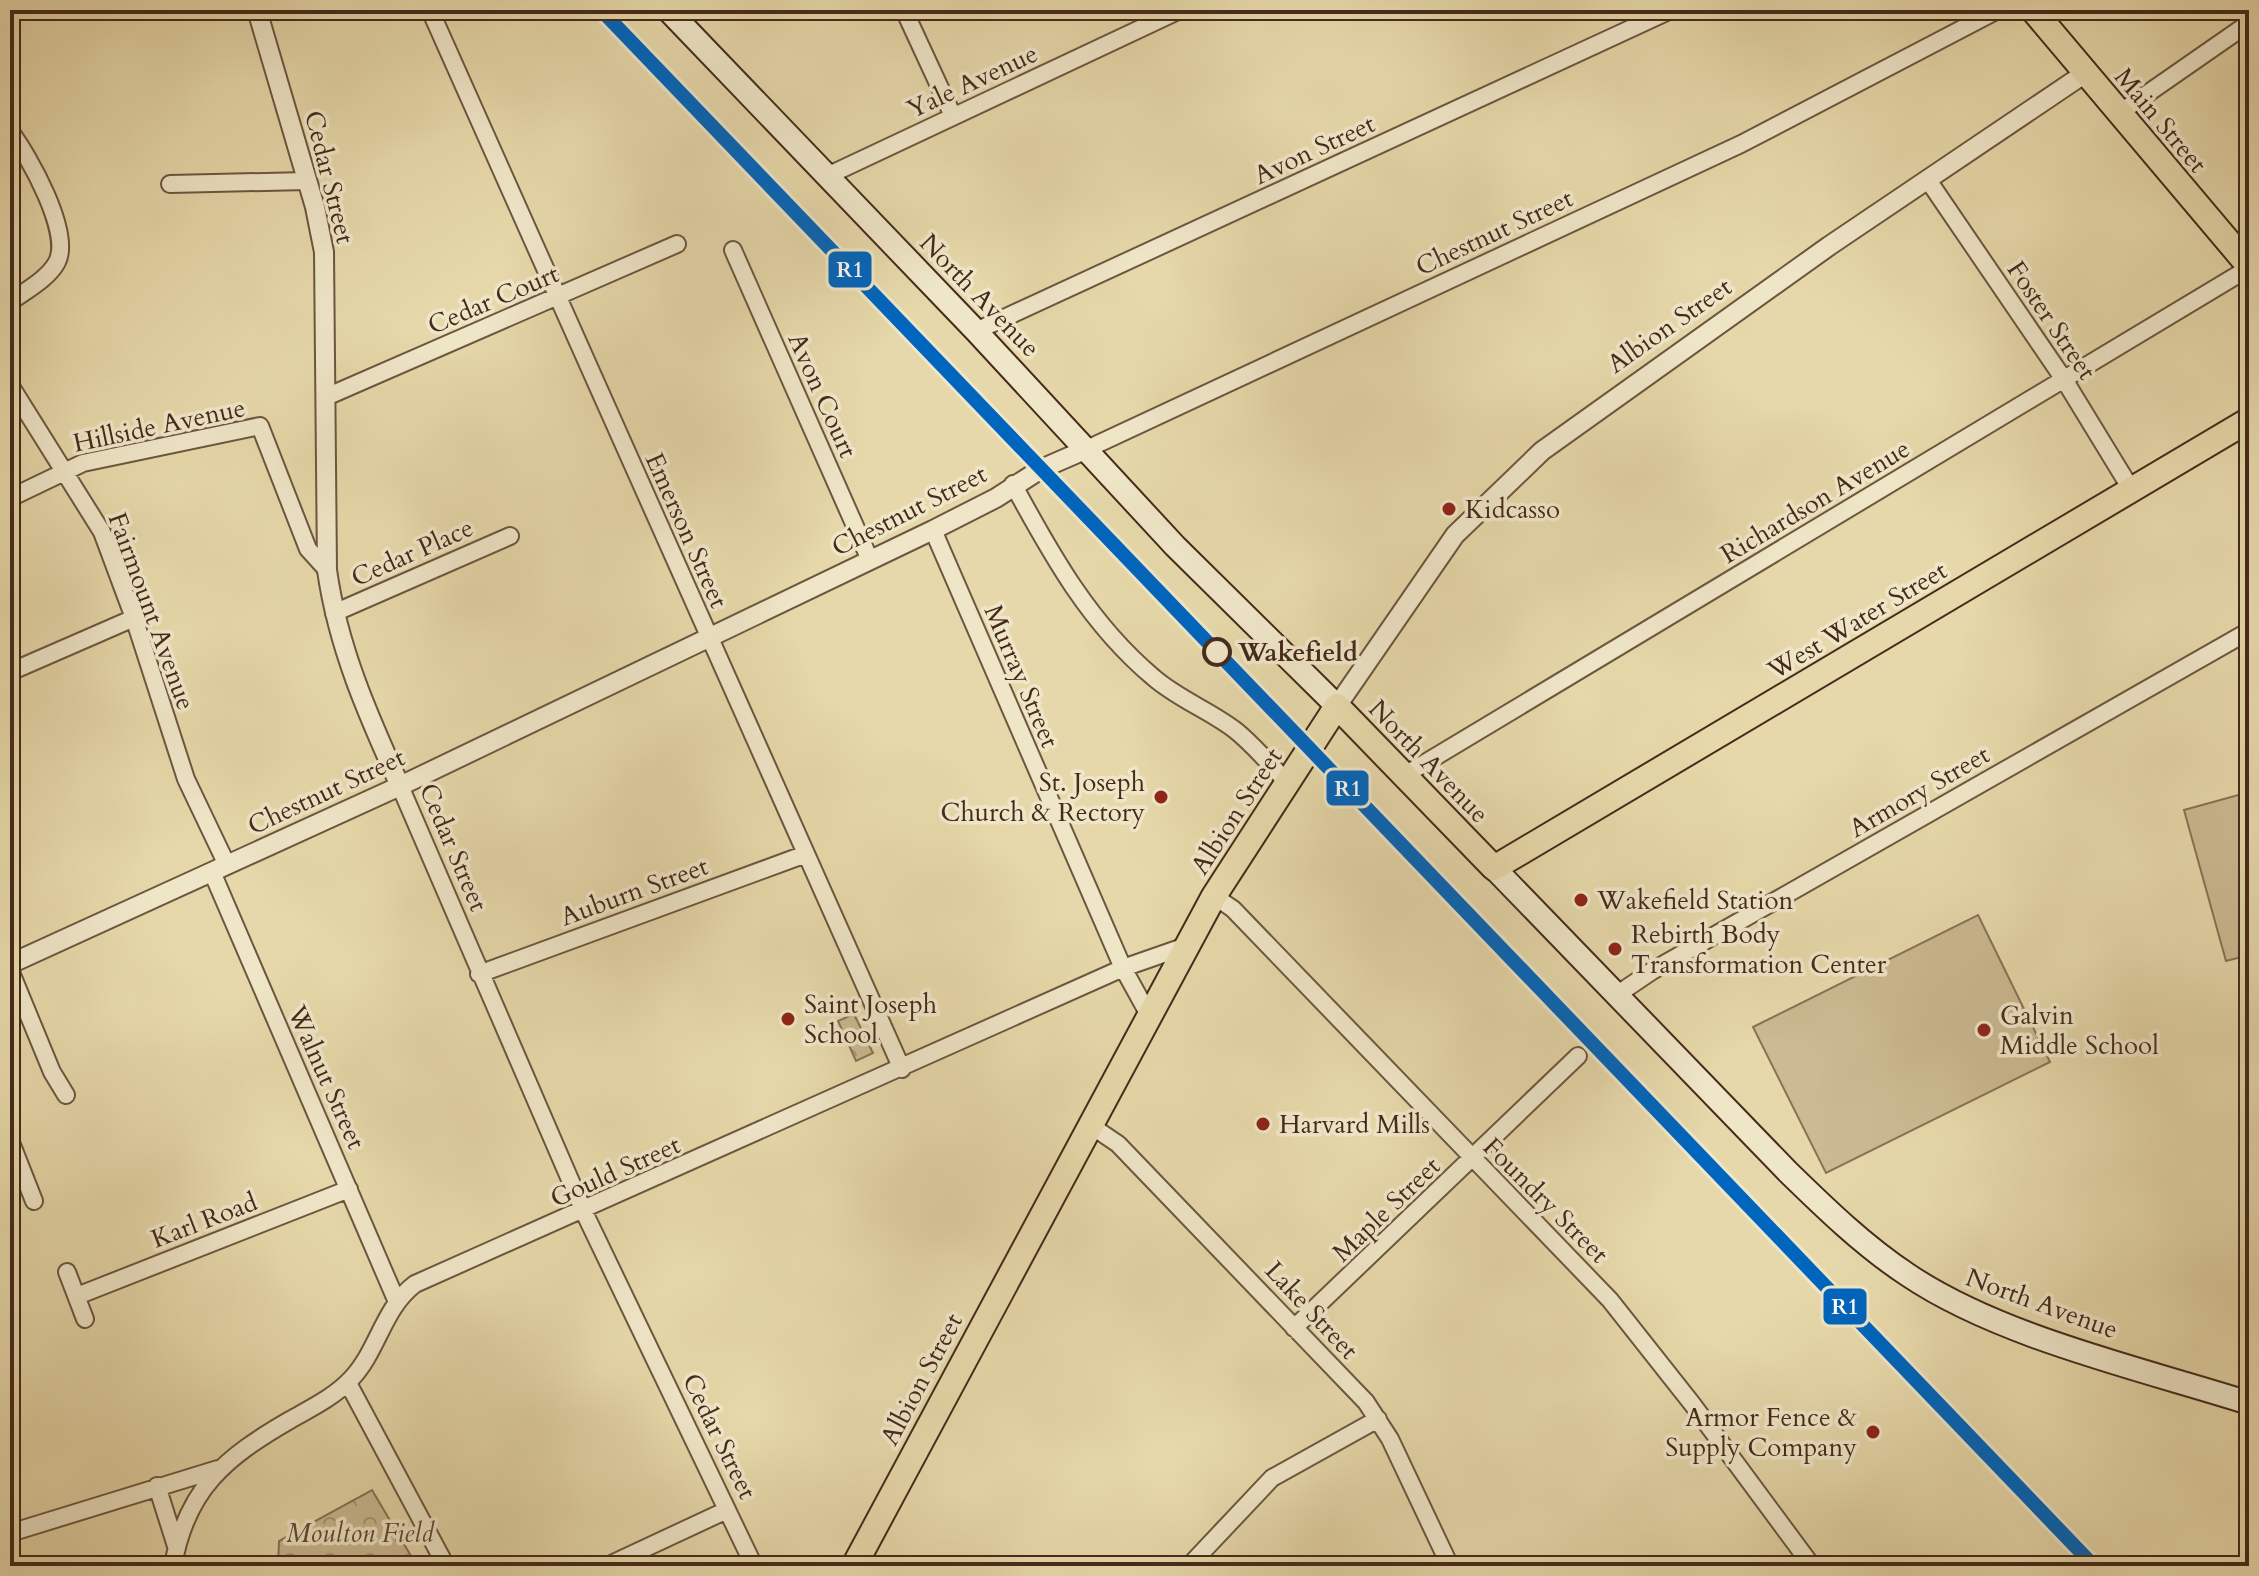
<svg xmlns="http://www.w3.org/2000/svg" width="2259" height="1576" viewBox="0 0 2259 1576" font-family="Cardo,serif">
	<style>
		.grass { fill: #cbba92; stroke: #887256; stroke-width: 2 }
		.forest { fill: url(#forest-crowns); stroke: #887256; stroke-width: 2 }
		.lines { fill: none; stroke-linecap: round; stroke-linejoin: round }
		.minor-casing { stroke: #6d563f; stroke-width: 20 }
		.tertiary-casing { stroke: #6d563f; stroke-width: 22 }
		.secondary-casing { stroke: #452a1b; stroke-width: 26 }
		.primary-casing { stroke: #452a1b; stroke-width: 28 }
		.minor { stroke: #efe6c8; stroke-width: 16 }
		.tertiary { stroke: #efe6c8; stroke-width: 18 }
		.secondary { stroke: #efe6c8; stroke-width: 22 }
		.primary { stroke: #e6d8aa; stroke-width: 24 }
		.rail-1-casing { stroke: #efe6c8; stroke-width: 20 }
		.rail-1 { stroke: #0065bd; stroke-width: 14 }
		.poi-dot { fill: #8f2418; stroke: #efe6c8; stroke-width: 3 }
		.stop-dot { fill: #efe6c8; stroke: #452a1b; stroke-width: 4 }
		.labels { text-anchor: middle; stroke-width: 7; stroke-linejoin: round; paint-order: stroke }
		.street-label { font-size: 26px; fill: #452a1b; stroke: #efe6c8 }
		.poi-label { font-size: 26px; fill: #452a1b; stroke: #efe6c8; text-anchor: start }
		.stop-label { font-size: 26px; font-weight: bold; fill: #452a1b; stroke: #efe6c8; text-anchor: start }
		.park-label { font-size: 26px; font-style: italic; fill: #604733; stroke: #efe6c8 }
		.line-badge { stroke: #efe6c8; stroke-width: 3 }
		.badge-label { font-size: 22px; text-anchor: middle; font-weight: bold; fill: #fff }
	</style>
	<defs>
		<pattern id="forest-crowns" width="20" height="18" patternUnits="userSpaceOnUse" patternTransform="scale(2)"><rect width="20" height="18" fill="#cbba92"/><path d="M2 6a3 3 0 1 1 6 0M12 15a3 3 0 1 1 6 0" fill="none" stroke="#a79776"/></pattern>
	</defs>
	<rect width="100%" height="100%" fill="#e6d8aa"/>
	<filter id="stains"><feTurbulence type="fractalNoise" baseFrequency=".0025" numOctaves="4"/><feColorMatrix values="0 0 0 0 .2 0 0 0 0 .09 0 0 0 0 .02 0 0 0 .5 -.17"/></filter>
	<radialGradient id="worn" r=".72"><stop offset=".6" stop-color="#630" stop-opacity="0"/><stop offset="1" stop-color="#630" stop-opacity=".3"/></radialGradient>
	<path class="grass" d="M2249,792V955L2226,961L2184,810Z
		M1978,915L2050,1062L1826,1173L1753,1027Z"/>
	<path class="forest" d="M854,1014L873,1053L856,1061L838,1021Z
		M372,1490L417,1566H278L279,1541Z"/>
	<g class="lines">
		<defs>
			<path id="minor" d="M430,10L902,1069
				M904,10L953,116
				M2118,114L2249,23
				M10,131C29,156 72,233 57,262C48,279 25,291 10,302
				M827,176L1180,10
				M1928,180L2065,381L2131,489
				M170,184L307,181
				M733,250L870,560
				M976,331L1671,10
				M10,385L102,532L134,618L186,779L227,865
				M326,397L677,244
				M1087,449L1741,144L1998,10
				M1013,484C1052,556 1090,624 1153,677C1178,699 1209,710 1235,730C1254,745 1270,765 1287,782
				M10,498L83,463L260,426L308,549L327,570
				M933,530L1123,968L1149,1015
				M334,613L510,536
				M10,672L134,618
				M1405,775L2249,268
				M400,786L584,1212L754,1566
				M212,872L397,1302
				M1214,896L1233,909L1610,1300L1693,1405L1812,1566
				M10,970L52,1072L66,1095
				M479,974L806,854
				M1615,996L1652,971L2249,631
				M1090,1125L1118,1144L1366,1402L1390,1439L1450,1566
				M10,1140L34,1201
				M67,1272L85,1319
				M77,1296L349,1189
				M1294,1328L1578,1056
				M348,1383L446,1566
				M157,1486L176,1546
				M10,1533L218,1469
				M173,1566C186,1489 226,1457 290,1420C311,1408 334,1397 351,1379C378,1351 383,1308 415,1284L1123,968L1186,946
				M607,1566L727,1510
				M1189,1566L1272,1478L1378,1419"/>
			<path id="tertiary" d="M257,10L315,207L324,252L327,570C338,648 368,715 400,786
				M1337,706L1455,535L1542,451L1829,246L2084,74
				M10,964L400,786L933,530L996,498L1041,469L1087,449"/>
			<path id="secondary" d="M668,10L976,331L1175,546L1337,706
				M1494,868L1788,1172C1826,1209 1864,1246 1908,1275C2000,1337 2142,1369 2249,1403"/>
			<path id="primary" d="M2033,10L2249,266
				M854,1566L1214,896L1337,706L1494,868L2249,420"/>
		</defs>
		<use href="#minor" class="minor-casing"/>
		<use href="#tertiary" class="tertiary-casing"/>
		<use href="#secondary" class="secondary-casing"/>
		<use href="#primary" class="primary-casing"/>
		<use href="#minor" class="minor"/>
		<use href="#tertiary" class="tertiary"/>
		<use href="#secondary" class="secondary"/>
		<use href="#primary" class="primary"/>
		<defs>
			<path id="rail-1" d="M601,10L2094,1566"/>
		</defs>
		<use href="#rail-1" class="rail-1-casing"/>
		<use href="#rail-1" class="rail-1"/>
	</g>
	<g class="poi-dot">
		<circle cx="1449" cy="509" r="8"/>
		<circle cx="1161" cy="797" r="8"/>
		<circle cx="1581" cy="900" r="8"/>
		<circle cx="1615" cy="949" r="8"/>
		<circle cx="788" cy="1019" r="8"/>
		<circle cx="1984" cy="1030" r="8"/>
		<circle cx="1263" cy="1124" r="8"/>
		<circle cx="1873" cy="1432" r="8"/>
	</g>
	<circle class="stop-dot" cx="1217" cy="652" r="13"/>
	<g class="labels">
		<g class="street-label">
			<text transform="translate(972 81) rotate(-25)" y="9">Yale Avenue</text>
			<text transform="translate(2161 120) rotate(50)" y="9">Main Street</text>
			<text transform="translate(1314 149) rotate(-25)" y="9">Avon Street</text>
			<text transform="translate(330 177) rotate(76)" y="9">Cedar Street</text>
			<text transform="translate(1494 232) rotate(-25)" y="9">Chestnut Street</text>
			<text transform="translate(980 295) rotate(46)" y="9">North Avenue</text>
			<text transform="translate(493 299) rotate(-23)" y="9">Cedar Court</text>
			<text transform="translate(2052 320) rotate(56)" y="9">Foster Street</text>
			<text transform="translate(1669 325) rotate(-35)" y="9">Albion Street</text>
			<text transform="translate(823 395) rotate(66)" y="9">Avon Court</text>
			<text transform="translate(159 425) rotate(-12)" y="9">Hillside Avenue</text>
			<text transform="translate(1815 501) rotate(-31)" y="9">Richardson Avenue</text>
			<text transform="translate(909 510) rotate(-27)" y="9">Chestnut Street</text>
			<text transform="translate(687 530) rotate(66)" y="9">Emerson Street</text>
			<text transform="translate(412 552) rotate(-24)" y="9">Cedar Place</text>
			<text transform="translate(152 611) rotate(70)" y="9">Fairmount Avenue</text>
			<text transform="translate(1857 620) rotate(-31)" y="9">West Water Street</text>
			<text transform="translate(1022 676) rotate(67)" y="9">Murray Street</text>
			<text transform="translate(1429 761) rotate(46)" y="9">North Avenue</text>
			<text transform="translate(326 791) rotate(-25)" y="9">Chestnut Street</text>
			<text transform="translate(1919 791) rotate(-30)" y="9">Armory Street</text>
			<text transform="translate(1236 811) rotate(-57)" y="9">Albion Street</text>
			<text transform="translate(454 847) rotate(67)" y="9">Cedar Street</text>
			<text transform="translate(634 891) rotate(-20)" y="9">Auburn Street</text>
			<text transform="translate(327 1077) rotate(66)" y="9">Walnut Street</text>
			<text transform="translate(615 1171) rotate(-24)" y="9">Gould Street</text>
			<text transform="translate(1546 1200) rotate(45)" y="9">Foundry Street</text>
			<text transform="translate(1386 1209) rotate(-44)" y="9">Maple Street</text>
			<text transform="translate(204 1220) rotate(-21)" y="9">Karl Road</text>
			<text transform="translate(2042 1303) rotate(20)" y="9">North Avenue</text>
			<text transform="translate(1312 1310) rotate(47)" y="9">Lake Street</text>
			<text transform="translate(921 1379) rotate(-62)" y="9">Albion Street</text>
			<text transform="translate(720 1436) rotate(64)" y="9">Cedar Street</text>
		</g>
		<g class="poi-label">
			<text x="1465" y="518">Kidcasso</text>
			<text x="1145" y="791" text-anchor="end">St. Joseph<tspan x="1145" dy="30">Church &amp; Rectory</tspan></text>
			<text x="1597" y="909">Wakefield Station</text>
			<text x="1631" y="943">Rebirth Body<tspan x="1631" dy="30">Transformation Center</tspan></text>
			<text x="804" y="1013">Saint Joseph<tspan x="804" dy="30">School</tspan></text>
			<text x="2000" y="1024">Galvin<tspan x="2000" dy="30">Middle School</tspan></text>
			<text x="1279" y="1133">Harvard Mills</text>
			<text x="1857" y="1426" text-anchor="end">Armor Fence &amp;<tspan x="1857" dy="30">Supply Company</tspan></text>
		</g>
		<g class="stop-label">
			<text x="1238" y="661">Wakefield</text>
		</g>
		<g class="park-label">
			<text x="360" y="1542">Moulton Field</text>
		</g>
	</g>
	<g class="line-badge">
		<rect x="827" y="250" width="46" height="39" rx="8" fill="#0065bd"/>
		<rect x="1325" y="769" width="45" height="38" rx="8" fill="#0065bd"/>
		<rect x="1822" y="1287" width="46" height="39" rx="8" fill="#0065bd"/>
	</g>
	<g class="badge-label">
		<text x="850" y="277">R1</text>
		<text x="1348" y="796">R1</text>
		<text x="1845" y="1314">R1</text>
	</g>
	<rect width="2259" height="1576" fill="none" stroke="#e6d8aa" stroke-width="40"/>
	<rect x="12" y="12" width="2235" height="1552" fill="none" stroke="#452a1b" stroke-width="4"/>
	<rect x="20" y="20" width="2219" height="1536" fill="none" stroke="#452a1b" stroke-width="2"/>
	<rect width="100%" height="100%" filter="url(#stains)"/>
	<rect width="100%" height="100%" fill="url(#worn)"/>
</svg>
